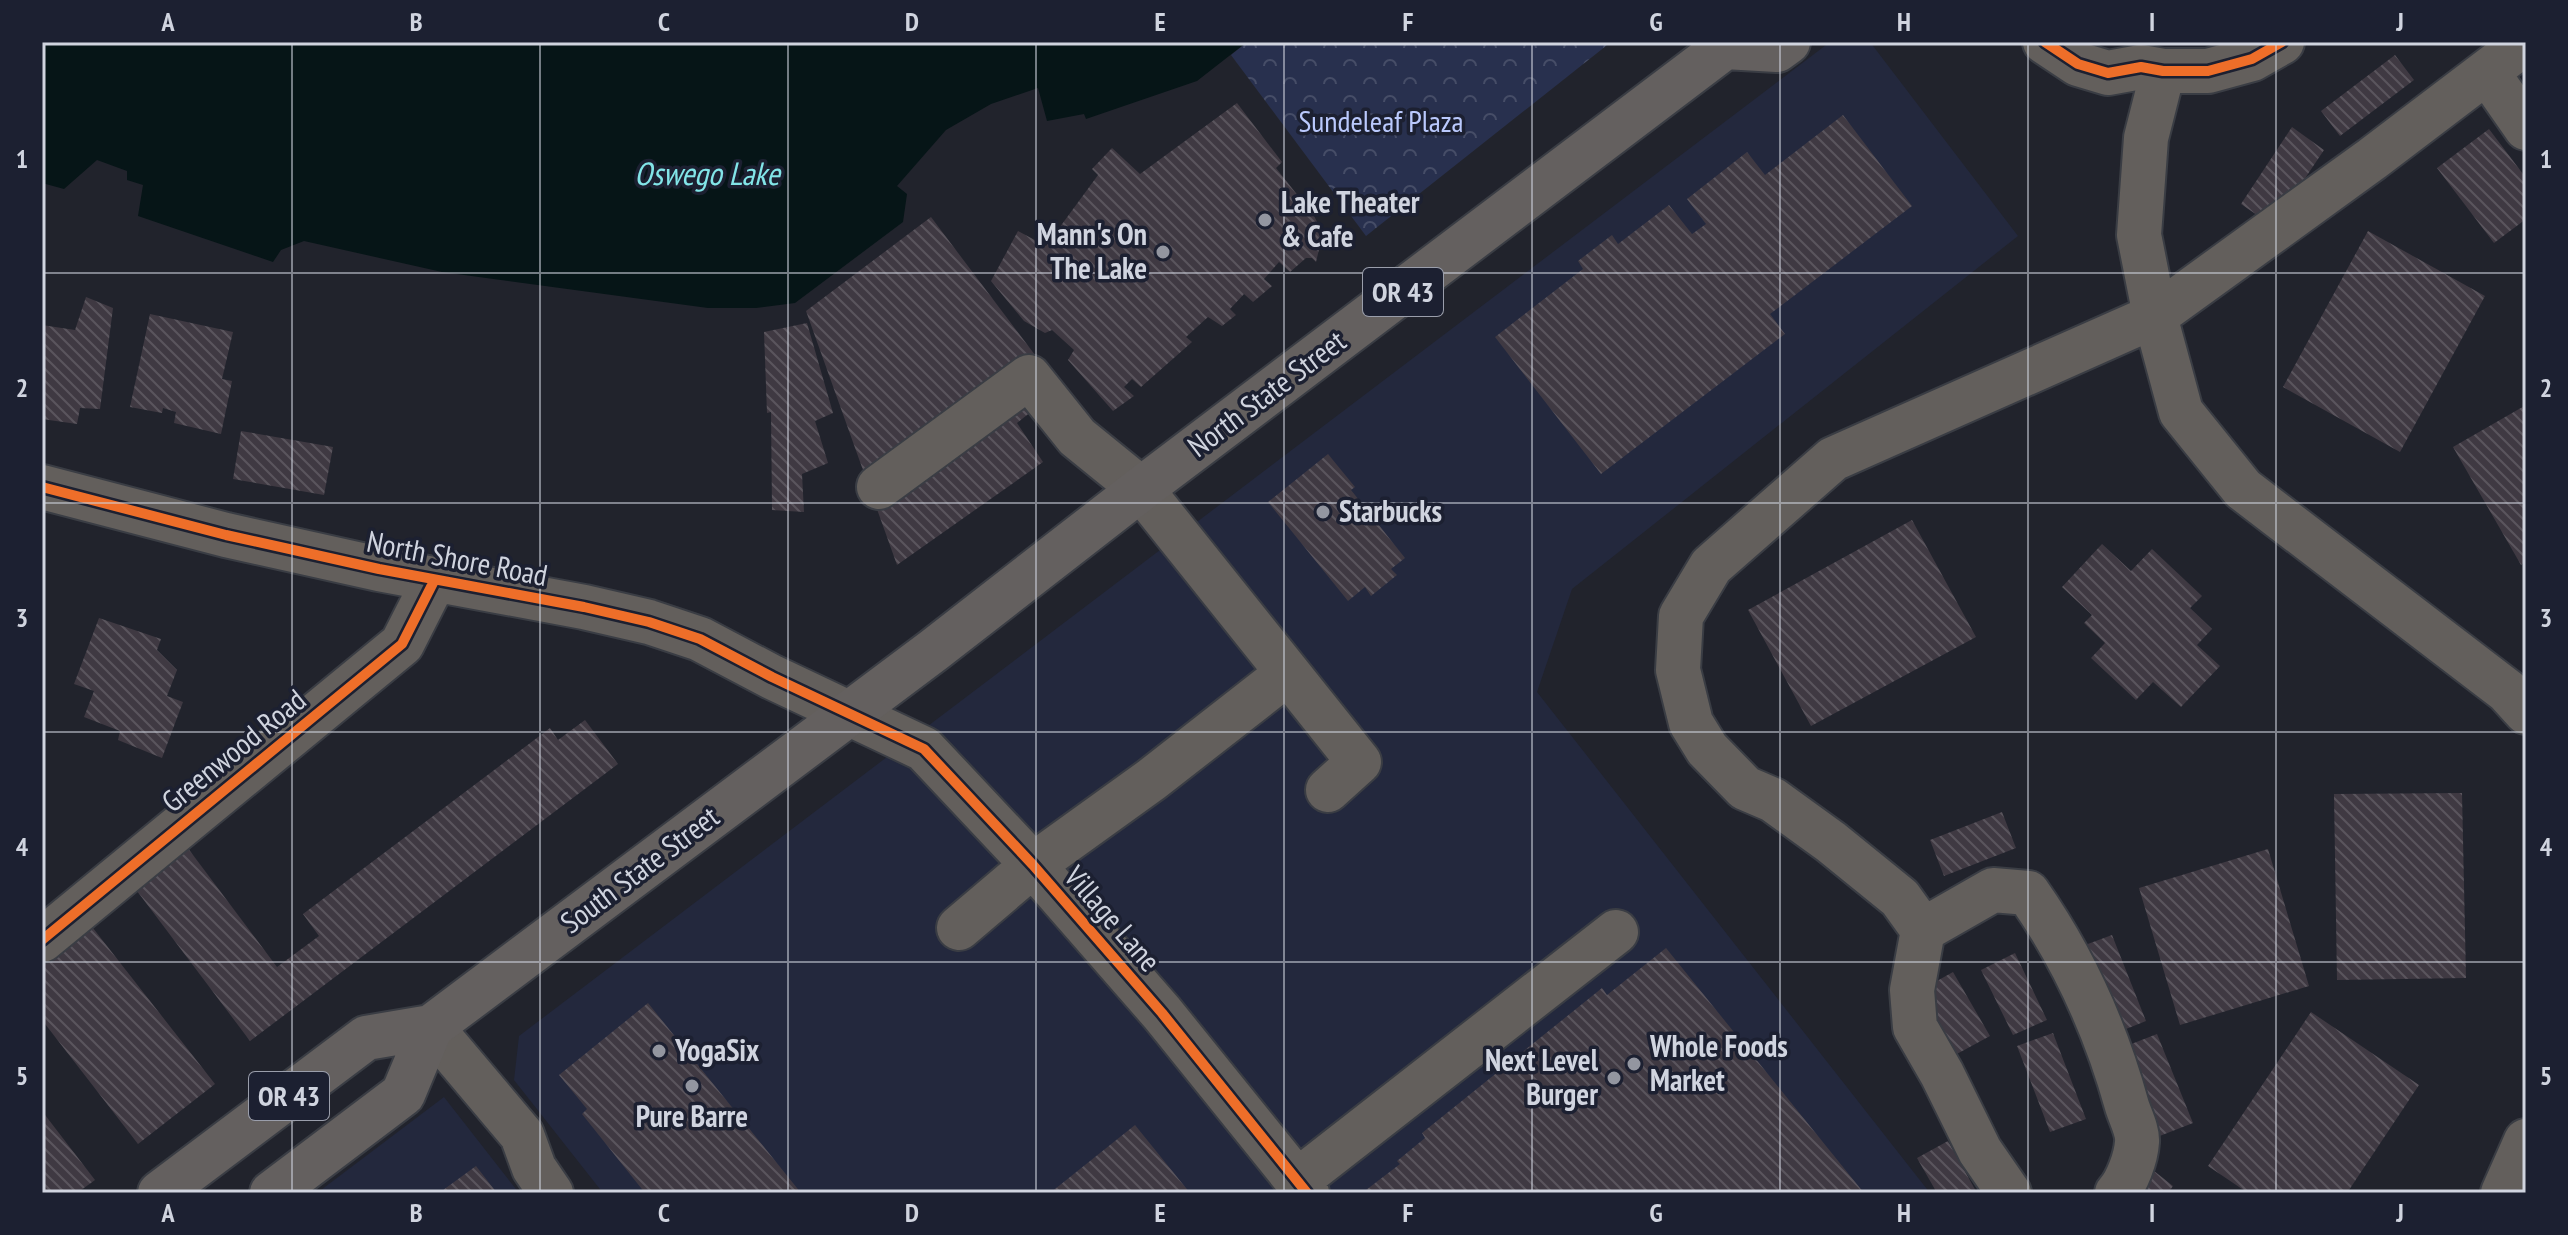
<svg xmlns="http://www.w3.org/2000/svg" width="2568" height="1235" viewBox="0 0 2568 1235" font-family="'PT Sans Narrow',sans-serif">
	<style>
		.built { fill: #23283d }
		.park { fill: url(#park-crowns) }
		.water { fill: #061517 }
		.building { fill: url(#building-back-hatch) }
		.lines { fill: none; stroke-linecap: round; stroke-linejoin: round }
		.minor-casing { stroke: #3a3d44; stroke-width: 48 }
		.major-casing { stroke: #3a3d44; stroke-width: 48 }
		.minor { stroke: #635f5c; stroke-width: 44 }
		.major { stroke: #64605f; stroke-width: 44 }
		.cycleway-casing { stroke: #1c2031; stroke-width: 15 }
		.cycleway { stroke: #ee6e29; stroke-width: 10 }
		.grid { fill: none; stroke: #d0d4df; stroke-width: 2; stroke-opacity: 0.55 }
		.poi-dot { fill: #9396a0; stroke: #1c2031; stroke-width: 3 }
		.labels { text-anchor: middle; stroke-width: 7; stroke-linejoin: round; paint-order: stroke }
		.shield { fill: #1c2031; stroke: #9a9eab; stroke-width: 2 }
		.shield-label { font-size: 28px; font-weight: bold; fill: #d0d4df }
		.park-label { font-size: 30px; fill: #bac9fd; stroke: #1c2031 }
		.poi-label { font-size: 30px; font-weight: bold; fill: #d0d4df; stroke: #1c2031; text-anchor: start }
		.street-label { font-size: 30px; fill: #d0d4df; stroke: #1c2031 }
		.water-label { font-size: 32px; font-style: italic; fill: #82e5e8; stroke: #1c2031 }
		.neatline { fill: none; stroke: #d0d4df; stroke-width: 3 }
		.grid-label { font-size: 26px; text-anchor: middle; font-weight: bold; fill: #d0d4df }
	</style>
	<defs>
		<pattern id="park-crowns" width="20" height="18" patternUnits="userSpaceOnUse" patternTransform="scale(2)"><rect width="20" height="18" fill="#28304e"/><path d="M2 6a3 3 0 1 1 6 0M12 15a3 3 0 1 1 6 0" fill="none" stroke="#464d67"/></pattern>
		<pattern id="building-back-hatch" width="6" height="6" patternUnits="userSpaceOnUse" patternTransform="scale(2)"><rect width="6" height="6" fill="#3f3942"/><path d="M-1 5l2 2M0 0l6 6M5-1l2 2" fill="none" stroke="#5a555d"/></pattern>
	</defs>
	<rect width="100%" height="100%" fill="#21232c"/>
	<path class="built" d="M1830,42H1870L2018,236L1572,589L1537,692L1930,1193H603L514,1080L519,1036Z
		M444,1097L519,1193H317Z"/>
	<path class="park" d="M1247,42H1611L1366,236L1231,55Z"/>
	<path class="water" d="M42,42H1247L1197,81L1086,119L1084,114L1047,121L1038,88L991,104L946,130L897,186L907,194L903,222L795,303L756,308H708L442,272L304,241L281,250L273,262L138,216L143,185L127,180V171L97,160L64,189L42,183Z"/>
	<path class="building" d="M2395,55L2414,80L2340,136L2321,111Z
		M1237,103L1282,162L1276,168L1314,216L1323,233L1316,262L1312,258H1306L1290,272L1279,262L1264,279L1272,286L1253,302L1244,294L1230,309L1236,315L1222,326L1208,317L1186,337L1192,342L1141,387L1132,379L1124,387L1134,396L1113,411L1068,360L1074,350L1052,330L1045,333L1024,321L991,281L1018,231L1046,246L1098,175L1092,169L1112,148L1140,174Z
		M1843,115L1912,206L1770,314L1785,334L1601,474L1495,337L1583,269L1578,261L1612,235L1618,244L1669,205L1692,234L1706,224L1687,199L1747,152L1765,175Z
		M2292,127L2324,150L2273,226L2241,204Z
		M2489,129L2526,178V219L2494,243L2437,168Z
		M931,217L1090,428L1037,407L1017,423L1043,462L897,565L806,311Z
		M2368,231L2485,296L2400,452L2283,387Z
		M86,297L113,308L100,409L80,408L77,424L42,419V325L75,330Z
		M150,314L233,332L222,379L232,381L221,434L174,423L176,412L163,408L162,413L130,407Z
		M807,323L833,413L815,421L828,463L802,474L804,512L772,510L771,412L767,413L764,332Z
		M2526,405V561L2521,565L2453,447Z
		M241,431L333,447L324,495L233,479Z
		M1328,454L1355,487L1351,490L1405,558L1391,569L1397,575L1371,596L1365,587L1348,601L1268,502Z
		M1912,520L1976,637L1811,726L1748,610Z
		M2102,544L2131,571L2152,549L2202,596L2190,608L2212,629L2197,645L2220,666L2181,707L2153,682L2136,700L2091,658L2105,643L2084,623L2092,615L2062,587Z
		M99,618L161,639L157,650L177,670L167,696L183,702L162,758L118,740L120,731L84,717L94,691L74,684Z
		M585,720L618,764L250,1041L134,887L187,847L277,967L319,936L303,914L550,728L558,740Z
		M2462,793L2466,978L2337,980L2334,794Z
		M2002,812L2016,848L1944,876L1930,840Z
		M2268,849L2309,986L2180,1025L2139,888Z
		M89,923L215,1084L138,1144L42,1020V963Z
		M2112,935L2146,1021L2111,1035L2077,948Z
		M1666,948L1864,1193H1369L1366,1190L1400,1164L1397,1161L1425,1138L1422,1133L1602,988L1607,995Z
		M2015,953L2047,1020L2013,1035L1981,970Z
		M1953,972L1990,1036L1955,1055L1919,991Z
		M648,1003L801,1193H645L582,1114L587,1109L559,1075Z
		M2311,1012L2419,1085L2347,1193H2248L2208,1166Z
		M2053,1033L2086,1119L2050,1132L2017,1046Z
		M2157,1034L2193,1123L2152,1139L2116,1050Z
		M42,1111L95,1180L77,1193H42Z
		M1135,1125L1190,1193H1050Z
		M1948,1141L1977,1193H1937L1917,1158Z
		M2144,1163L2173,1186L2168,1193H2122Z
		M476,1166L497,1193H439Z"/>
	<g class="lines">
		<defs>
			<path id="minor" d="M2045,42L2078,64L2108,73L2141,67L2163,71H2208L2252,59L2282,42
				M2163,71L2146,138L2139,235L2155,316L2181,412L2243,489L2507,691L2526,712
				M2487,72L2526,128
				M42,487L226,535L379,569L584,607L649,622L700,639L772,677L924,749L1033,865L1162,1013L1307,1193
				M879,487L1029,377L1077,437L1141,489L1288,673L1151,780L1033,865L959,928
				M1288,673L1359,762L1328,790
				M1923,930L1912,990L1915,1027L1942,1074L1980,1151L2009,1193
				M42,940L402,644L434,581
				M431,1027L522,1135L534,1168L551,1193
				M1297,1181L1616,932
				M2117,1193C2127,1182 2136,1158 2137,1142C2138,1131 2130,1116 2127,1106C2106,1030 2073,957 2028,893L1993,890L1923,930L1900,898L1831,842L1773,800L1745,788L1707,749L1691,723L1678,670L1681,616L1711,566L1833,459L2155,316L2372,159L2526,42
				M2503,1193L2526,1141"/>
			<path id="major" d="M1725,47L1777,50L1788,42
				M160,1193L366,1038L431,1027L934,650L1141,489L1725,47L1726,42
				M272,1193L403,1094L431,1027"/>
		</defs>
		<use href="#minor" class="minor-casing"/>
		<use href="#major" class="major-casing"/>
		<use href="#minor" class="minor"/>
		<use href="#major" class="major"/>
		<defs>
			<path id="cycleway" d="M2045,42L2078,64L2108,73L2141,67L2163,71H2208L2252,59L2282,42
				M42,487L226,535L379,569L584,607L649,622L700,639L772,677L924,749L1033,865L1162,1013L1307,1193
				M42,940L402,644L434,581"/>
		</defs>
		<use href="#cycleway" class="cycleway-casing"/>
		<use href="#cycleway" class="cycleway"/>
	</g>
	<path class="grid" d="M292,42V1193M540,42V1193M788,42V1193M1036,42V1193M1284,42V1193M1532,42V1193M1780,42V1193M2028,42V1193M2276,42V1193M42,273H2526M42,503H2526M42,732H2526M42,962H2526"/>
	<g class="poi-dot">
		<circle cx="1265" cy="220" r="8"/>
		<circle cx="1163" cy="252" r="8"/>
		<circle cx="1323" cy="512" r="8"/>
		<circle cx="659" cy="1051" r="8"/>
		<circle cx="1634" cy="1064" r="8"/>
		<circle cx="1614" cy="1078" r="8"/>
		<circle cx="692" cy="1086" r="8"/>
	</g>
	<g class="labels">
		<g class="shield">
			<rect x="1363" y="268" width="80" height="48" rx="6"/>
			<rect x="249" y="1072" width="80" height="48" rx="6"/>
		</g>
		<g class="shield-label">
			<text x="1403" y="302">OR 43</text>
			<text x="289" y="1106">OR 43</text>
		</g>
		<g class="park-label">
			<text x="1381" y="132">Sundeleaf Plaza</text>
		</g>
		<g class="poi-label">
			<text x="1281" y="213">Lake Theater<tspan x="1281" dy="34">&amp; Cafe</tspan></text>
			<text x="1147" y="245" text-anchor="end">Mann's On<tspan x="1147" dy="34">The Lake</tspan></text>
			<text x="1339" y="522">Starbucks</text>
			<text x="1650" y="1057">Whole Foods<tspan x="1650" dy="34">Market</tspan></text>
			<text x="675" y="1061">YogaSix</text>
			<text x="1598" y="1071" text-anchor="end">Next Level<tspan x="1598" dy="34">Burger</tspan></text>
			<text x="692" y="1127" text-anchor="middle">Pure Barre</text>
		</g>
		<g class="street-label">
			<text transform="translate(1267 394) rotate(-37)" y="10">North State Street</text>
			<text transform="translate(457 559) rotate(11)" y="10">North Shore Road</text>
			<text transform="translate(234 751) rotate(-39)" y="10">Greenwood Road</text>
			<text transform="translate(640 870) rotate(-37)" y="10">South State Street</text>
			<text transform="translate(1112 919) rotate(49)" y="10">Village Lane</text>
		</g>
		<g class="water-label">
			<text x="707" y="185">Oswego Lake</text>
		</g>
	</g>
	<rect width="2568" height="1235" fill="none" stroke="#1c2031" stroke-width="88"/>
	<rect x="44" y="44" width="2480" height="1147" class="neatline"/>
	<g class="grid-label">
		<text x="168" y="31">A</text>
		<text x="416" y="31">B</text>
		<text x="664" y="31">C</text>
		<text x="912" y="31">D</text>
		<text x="1160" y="31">E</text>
		<text x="1408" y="31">F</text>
		<text x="1656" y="31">G</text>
		<text x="1904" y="31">H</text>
		<text x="2152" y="31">I</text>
		<text x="2400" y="31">J</text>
		<text x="22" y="168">1</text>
		<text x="2546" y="168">1</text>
		<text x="22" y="397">2</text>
		<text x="2546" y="397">2</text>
		<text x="22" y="627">3</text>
		<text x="2546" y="627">3</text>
		<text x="22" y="856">4</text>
		<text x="2546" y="856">4</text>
		<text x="22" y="1085">5</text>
		<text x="2546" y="1085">5</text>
		<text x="168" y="1222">A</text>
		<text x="416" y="1222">B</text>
		<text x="664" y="1222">C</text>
		<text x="912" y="1222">D</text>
		<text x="1160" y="1222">E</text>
		<text x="1408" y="1222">F</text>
		<text x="1656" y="1222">G</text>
		<text x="1904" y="1222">H</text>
		<text x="2152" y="1222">I</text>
		<text x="2400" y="1222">J</text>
	</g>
</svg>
